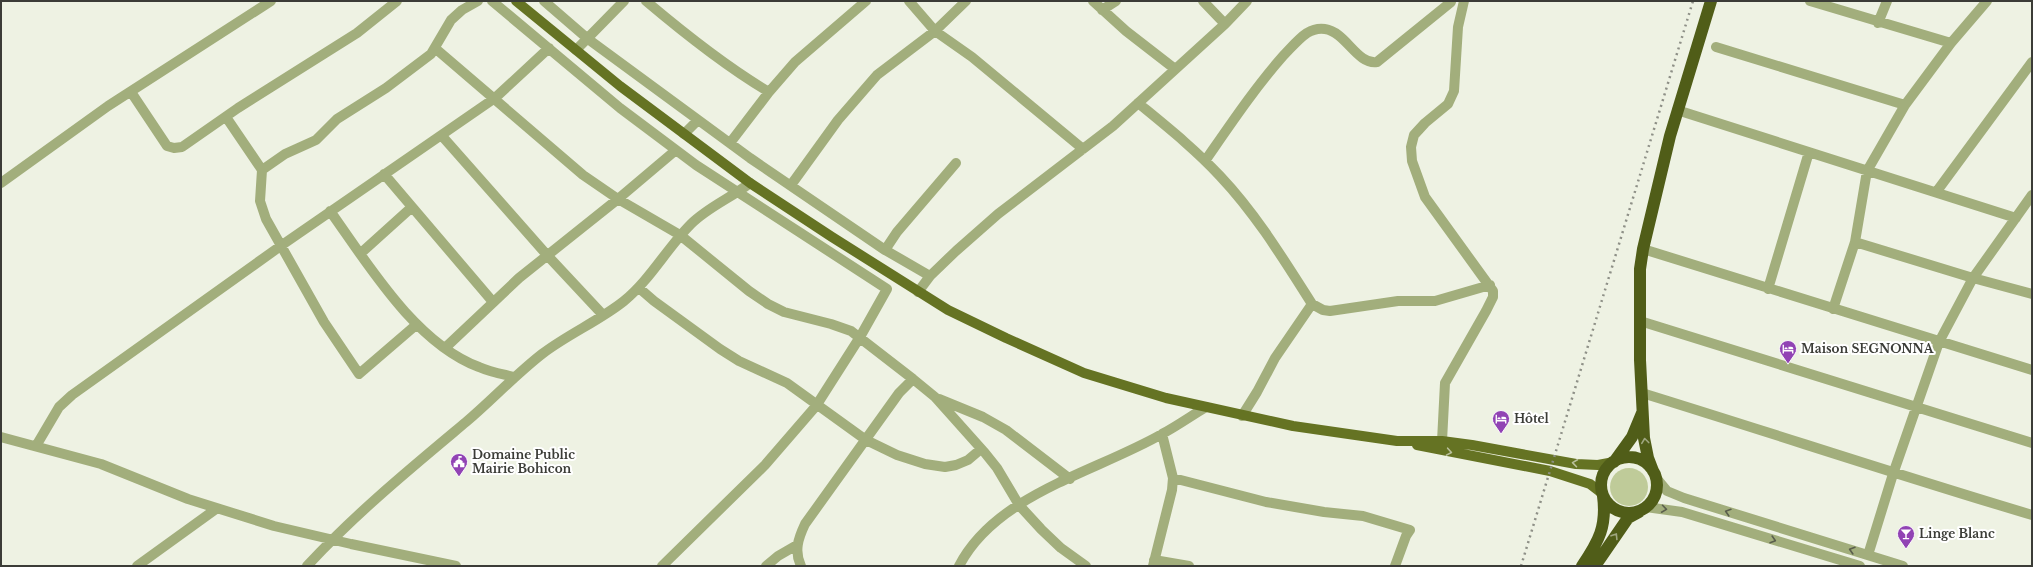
<svg xmlns="http://www.w3.org/2000/svg" width="2033" height="567" viewBox="0 0 2033 567" font-family="'Libre Baskerville',serif">
	<style>
		.green { fill: #bfcb99 }
		.lines { fill: none; stroke-linecap: round; stroke-linejoin: round }
		.minor { stroke: #a2ae7c; stroke-width: 10 }
		.major { stroke: #657323; stroke-width: 10 }
		.highway { stroke: #505d18; stroke-width: 12 }
		.rail { stroke: #8e9087; stroke-width: 2.5; stroke-dasharray: 2 4; stroke-linecap: butt }
		.oneway { stroke: #9fa680 }
		.oneway2 { stroke: #bac09c }
		.oneway3 { stroke: #5a5e4c }
		.labels { text-anchor: middle; stroke-width: 4; stroke-linejoin: round; paint-order: stroke }
		.poi-label { font-size: 12px; font-weight: bold; fill: #3b3c37; stroke: #fff; text-anchor: start }
	</style>
	<rect width="100%" height="100%" fill="#eef2e3"/>
	<path class="green" d="M1610 487a19 19 0 1 1 38 0a19 19 0 1 1-38 0Z"/>
	<g class="lines">
		<path class="minor" d="M492,1L620,108L696,165L887,289L860,337L816,406L765,465L662,566
			M544,1L588,39L750,158L885,250L930,276L956,251L998,214L1113,126L1225,24L1247,1
			M646,1C685,34 725,66 769,92
			M909,1L935,31L972,57L1083,149
			M1093,1L1126,31L1175,69
			M1203,1L1225,24
			M1810,1L1951,43
			M1102,10L1116,1
			M1878,23L1887,1
			M1716,47L1905,105
			M436,49L583,175L618,199L680,235L749,291L768,304L784,312L831,324L851,331L913,379L935,397L985,453L997,468L1019,505L1041,529L1061,548L1086,566
			M576,50L624,1
			M131,92L167,146L174,148L182,147L238,108L357,33L397,1
			M1138,103C1166,126 1195,149 1220,176C1256,214 1284,260 1312,304L1323,310L1330,311L1398,301H1435L1490,285
			M1677,110L2016,218
			M226,117L262,170L260,201L266,219L324,322L359,374L416,325
			M684,134L698,120
			M442,136L547,255L603,315
			M730,143L769,92L795,62L866,1
			M1205,161C1230,125 1254,89 1283,56C1291,48 1298,39 1307,33C1312,30 1319,28 1325,29C1346,32 1357,65 1377,62L1451,2
			M262,170L285,154L316,140L337,119L386,88L431,54L451,20L462,10L478,1
			M384,174L493,302
			M1,183L108,106L271,1
			M791,185L838,120L877,75L935,31L966,1
			M1937,191L2032,62
			M330,211C368,264 415,343 479,367C490,372 502,374 514,377
			M1855,242L1973,278L2032,294
			M1643,249L2032,370
			M885,250L897,232L956,163
			M361,253L412,207
			M639,288L654,301L720,349L739,361L787,383L866,440L897,455L925,464L945,467L956,465L968,460L981,449
			M1768,289L1809,152
			M918,292L930,276
			M1833,309L1855,242L1867,171L1905,105L1951,43L1987,1
			M1640,321L2032,443
			M445,348L519,278L618,199L676,150
			M1642,393C1772,433 1901,476 2032,515
			M939,399L983,417L1006,430L1070,479
			M1242,416L1257,392L1275,358L1312,304
			M1,437L101,464L188,499L274,526L351,544L456,566
			M1442,441L1445,383L1486,311L1493,297V291L1425,197L1412,161L1411,147L1414,135L1425,123L1448,104L1454,91L1458,27L1464,1
			M36,446L59,407L72,395L282,245L495,98L549,48
			M1173,478L1266,502L1324,512L1363,516L1410,530L1406,536L1395,566
			M1657,479L1667,491L1684,498L1903,566
			M1646,507L1682,512L1860,566
			M1868,555L1893,474L1939,342L1973,278L2032,195
			M1154,560L1189,566
			M137,566L216,509
			M307,566C356,513 411,468 466,422C492,400 515,375 542,354C568,334 599,321 624,301C650,280 667,248 691,224C708,207 731,198 750,183
			M766,566L778,556L797,545
			M801,566C794,551 798,539 805,524L899,393L913,379
			M959,566C996,494 1096,472 1162,434C1177,426 1191,416 1206,407
			M1153,566L1172,490L1173,478L1162,434"/>
		<path class="major" d="M516,1L620,86L750,183L832,237L948,310L1006,338L1084,373L1166,398L1293,426L1397,441H1442L1472,445L1576,464L1598,465L1614,462
			M1417,445L1550,471L1590,484L1603,494"/>
		<path class="highway" d="M1601 485a28 28 0 1 1 56 0a28 28 0 1 1-56 0Z
			M1614,462L1632,437L1642,413
			M1653,471L1648,458L1644,438L1640,360V269L1643,249L1670,136L1711,1
			M1582,566C1599,541 1607,526 1603,496
			M1595,566L1628,518L1639,512"/>
		<path class="rail" d="M1521,566L1693,1"/>
	</g>
	<defs><path id="oneway-chevron" d="M-2-3.5L2.5 0L-2 3.5" fill="none" stroke-width="1.6" stroke-linecap="round" stroke-linejoin="round"/></defs>
	<g class="oneway">
		<use href="#oneway-chevron" transform="translate(1645 441) rotate(-97)"/>
		<use href="#oneway-chevron" transform="translate(1615 536) rotate(-58)"/>
	</g>
	<g class="oneway2">
		<use href="#oneway-chevron" transform="translate(1449 452) rotate(10)"/>
		<use href="#oneway-chevron" transform="translate(1575 463) rotate(-172)"/>
	</g>
	<g class="oneway3">
		<use href="#oneway-chevron" transform="translate(1664 509) rotate(8)"/>
		<use href="#oneway-chevron" transform="translate(1728 512) rotate(-163)"/>
		<use href="#oneway-chevron" transform="translate(1773 540) rotate(17)"/>
		<use href="#oneway-chevron" transform="translate(1852 550) rotate(-163)"/>
	</g>
	<defs>
		<symbol id="hotel-pin" viewBox="-11 -11 22 30"><path d="M0 17L-7.5 6A9.5 9.5 0 1 1 7.5 6Z" fill="#9143b4" stroke="#fff"/><path d="M-6-4.5h1.5V1H6V5H4.5V3h-9V5H-6ZM-4 0a1.8 1.8 0 1 1 3.6 0ZM.5 0V-2.5h3Q6-2.5 6 0Z" fill="#fff"/></symbol>
		<symbol id="civic-pin" viewBox="-11 -11 22 30"><path d="M0 17L-7.5 6A9.5 9.5 0 1 1 7.5 6Z" fill="#9143b4" stroke="#fff"/><path d="M-.6-6.5H3V-4.5H.6V-3L4-1V1h2V6H-6V1h2V-1L-.6-3ZM-1.2 2.5V6h2.4V2.5Z" fill="#fff"/></symbol>
		<symbol id="bar-pin" viewBox="-11 -11 22 30"><path d="M0 17L-7.5 6A9.5 9.5 0 1 1 7.5 6Z" fill="#9143b4" stroke="#fff"/><path d="M-6-5H6L.8 .8V4.5H3.5V6h-7V4.5H-.8V.8Z" fill="#fff"/></symbol>
	</defs>
	<g fill-rule="evenodd">
		<use href="#hotel-pin" x="1778" y="339" width="20" height="27"/>
		<use href="#hotel-pin" x="1491" y="409" width="20" height="27"/>
		<use href="#civic-pin" x="449" y="452" width="20" height="27"/>
		<use href="#bar-pin" x="1896" y="524" width="20" height="27"/>
	</g>
	<g class="labels">
		<g class="poi-label">
			<text x="1801" y="353">Maison SEGNONNA</text>
			<text x="1514" y="423">Hôtel</text>
			<text x="472" y="459">Domaine Public<tspan x="472" dy="14">Mairie Bohicon</tspan></text>
			<text x="1919" y="538">Linge Blanc</text>
		</g>
	</g>
	<rect width="2033" height="567" fill="none" stroke="#3b3c37" stroke-width="4"/>
</svg>
